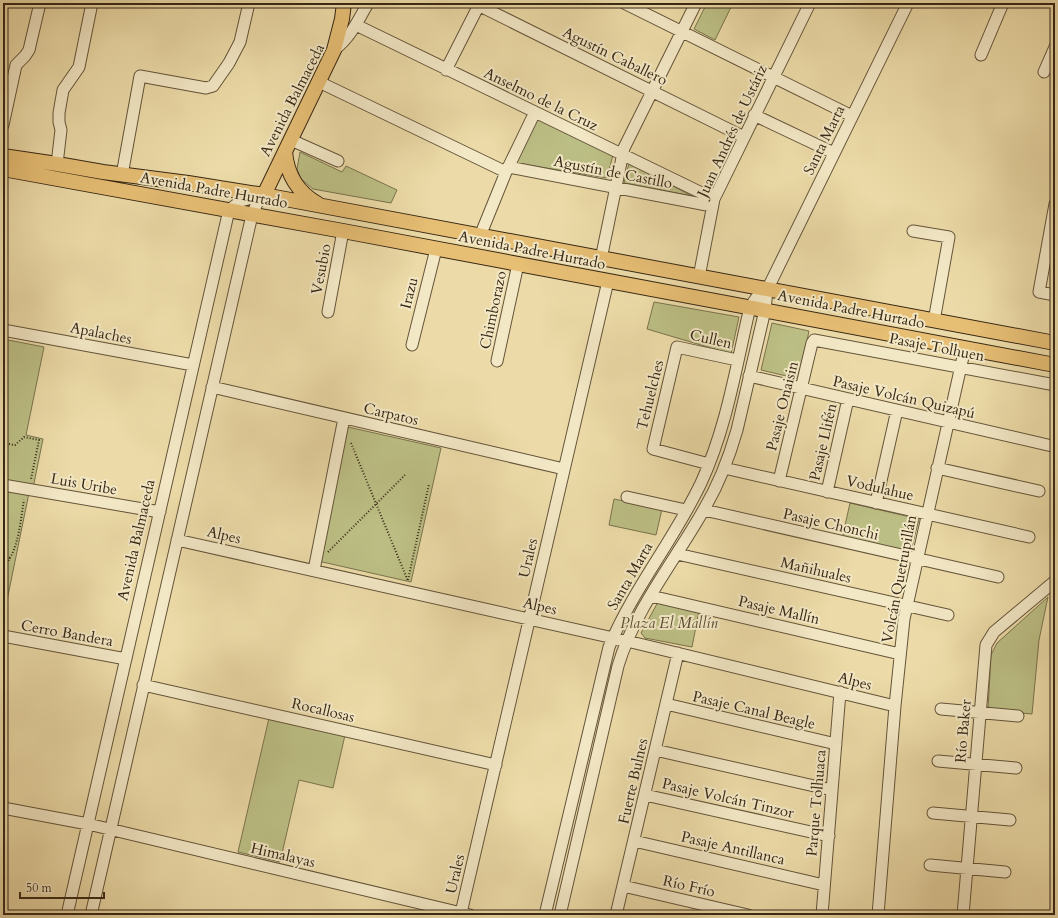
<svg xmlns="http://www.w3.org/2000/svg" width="1058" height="918" viewBox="0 0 1058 918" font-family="Cardo,serif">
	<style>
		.green { fill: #bcbf85; stroke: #7a734d }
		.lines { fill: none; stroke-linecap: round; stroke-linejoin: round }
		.minor-casing { stroke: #64543a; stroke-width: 13 }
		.major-casing { stroke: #372715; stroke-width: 16 }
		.path { stroke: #372715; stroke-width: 2; stroke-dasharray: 1 2; stroke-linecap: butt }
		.minor { stroke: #f3e8c6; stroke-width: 11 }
		.major { stroke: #e6be74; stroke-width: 14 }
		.labels { text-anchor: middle; stroke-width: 4; stroke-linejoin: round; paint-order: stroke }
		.street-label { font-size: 15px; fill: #372715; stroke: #f3e8c6 }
		.park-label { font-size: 15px; font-style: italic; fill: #584d31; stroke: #f3e8c6 }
	</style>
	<rect width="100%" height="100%" fill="#ecdba8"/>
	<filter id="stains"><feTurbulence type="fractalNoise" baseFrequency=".005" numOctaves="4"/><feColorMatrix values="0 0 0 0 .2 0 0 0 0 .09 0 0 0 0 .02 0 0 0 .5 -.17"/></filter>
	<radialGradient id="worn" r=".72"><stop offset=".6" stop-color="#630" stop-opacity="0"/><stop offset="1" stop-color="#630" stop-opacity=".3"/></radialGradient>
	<path class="green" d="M707,3H733L715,40L694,29Z
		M532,116L613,155L607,178L516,163Z
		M300,152L342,172L346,166L397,190L391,203L313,189L301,179L297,169Z
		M629,163L692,196L624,183Z
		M654,302L739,317L731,354L647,329Z
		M772,323L809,331L799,379L761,370Z
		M3,339L44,347L26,435L43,439L32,493H29L3,620Z
		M348,427L441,448L411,582L318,561Z
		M614,499L662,509L656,535L609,525Z
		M850,503L919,519L910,555L842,539Z
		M1048,597L1039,640L1032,714L988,710L991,655L997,643Z
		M658,602L699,611L692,647L645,638L641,633Z
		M269,718L345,735L333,788L299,780L280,862L238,852Z"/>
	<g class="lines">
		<defs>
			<path id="minor" d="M474,3L744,137
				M624,3L852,116
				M356,25L714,199
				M334,50C350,38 358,21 368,3
				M981,55L1003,3
				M446,70L480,3
				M1044,72L1055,47
				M319,82L506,172
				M754,115L834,153
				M3,125L16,65L25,56L29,50L40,3
				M291,140L338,161
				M57,164L61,130L59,122V113L63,90L79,67L92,3
				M508,167L712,206
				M122,175L140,76L206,88L213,86L229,63L240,42L249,3
				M1055,204L1039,292L1055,295
				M913,231L949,237L934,321
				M480,236L506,172L535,112
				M601,259L624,148L696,3
				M699,277L714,199L810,3
				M328,312L343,231
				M3,330L193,365
				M412,345L436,249
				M497,361L518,264
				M749,376L1052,446
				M212,387L564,469
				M709,464L653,449L677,347L737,360
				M724,468L1029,537
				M937,468L1039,491
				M779,481L812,343L814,340L1055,385
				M3,485L160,512
				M827,492L848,399
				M627,497L686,510
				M876,503L897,410
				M704,510L998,577
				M177,540L627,641L895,706
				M677,554L948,615
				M314,570L344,418
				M651,596L900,654
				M3,636L126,659
				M143,685L496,765
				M666,704L836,744
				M941,709L1018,716
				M655,750L832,790
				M938,761L1016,768
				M645,795L829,836
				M3,808L88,824L470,915
				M933,813L1010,820
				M634,841L824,885
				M930,865L1005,872
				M623,886L748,915
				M461,913L608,281
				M67,915L229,210L241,201L259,196
				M91,915L252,215L258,201L264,195
				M545,915L609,647C633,589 674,540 701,483C727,427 736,366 750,307L757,297L767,290
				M560,915L618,666C635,609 674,562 703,511C718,486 729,458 737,430L765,310L767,290L908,3
				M616,915L678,653
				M822,915L840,692
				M878,915L895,706L904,619L965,348
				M963,915L986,645L994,632L1055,581"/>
			<path id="major" d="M285,152C287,174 298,193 318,204
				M3,156L57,164L103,172L188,183L264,195L1055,343
				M3,169L343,231L1055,365
				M264,195L334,50L342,19L344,3"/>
		</defs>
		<use href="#minor" class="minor-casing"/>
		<use href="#major" class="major-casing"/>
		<path class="path" d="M3,443L15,445L24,437L39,440L31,479
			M351,443L408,581
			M328,552L405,475
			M3,557L10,558
			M3,568C19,550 20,523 24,500
			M408,580L429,484"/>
		<use href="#minor" class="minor"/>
		<use href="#major" class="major"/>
	</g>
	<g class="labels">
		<g class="street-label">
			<text transform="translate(615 56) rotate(26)" y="5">Agustín Caballero</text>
			<text transform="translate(541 99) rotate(26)" y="5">Anselmo de la Cruz</text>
			<text transform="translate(292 100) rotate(-63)" y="5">Avenida Balmaceda</text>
			<text transform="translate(732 131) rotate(-65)" y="5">Juan Andrés de Ustáriz</text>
			<text transform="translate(824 140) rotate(-64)" y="5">Santa Marta</text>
			<text transform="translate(613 172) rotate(11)" y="5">Agustín de Castillo</text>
			<text transform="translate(214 190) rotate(10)" y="5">Avenida Padre Hurtado</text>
			<text transform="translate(532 250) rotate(11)" y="5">Avenida Padre Hurtado</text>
			<text transform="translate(321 269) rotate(-79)" y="5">Vesubio</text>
			<text transform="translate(409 293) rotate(-76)" y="5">Irazu</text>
			<text transform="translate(851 309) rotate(11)" y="5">Avenida Padre Hurtado</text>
			<text transform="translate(493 310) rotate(-78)" y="5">Chimborazo</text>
			<text transform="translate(101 333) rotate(11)" y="5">Apalaches</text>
			<text transform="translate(711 339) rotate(13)" y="5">Cullen</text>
			<text transform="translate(937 347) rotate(11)" y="5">Pasaje Tolhuen</text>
			<text transform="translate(650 395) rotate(-76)" y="5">Tehuelches</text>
			<text transform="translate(904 397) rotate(13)" y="5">Pasaje Volcán Quizapú</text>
			<text transform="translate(782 406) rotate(-76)" y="5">Pasaje Onaisin</text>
			<text transform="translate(391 414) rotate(13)" y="5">Carpatos</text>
			<text transform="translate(823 442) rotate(-77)" y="5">Pasaje Llifén</text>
			<text transform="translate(84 484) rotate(10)" y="5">Luis Uribe</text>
			<text transform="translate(880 488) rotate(13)" y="5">Vodulahue</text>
			<text transform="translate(831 524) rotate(13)" y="5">Pasaje Chonchi</text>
			<text transform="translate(224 535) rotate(13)" y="5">Alpes</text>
			<text transform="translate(136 540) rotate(-77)" y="5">Avenida Balmaceda</text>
			<text transform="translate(528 558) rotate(-77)" y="5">Urales</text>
			<text transform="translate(816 570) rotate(13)" y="5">Mañihuales</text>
			<text transform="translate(630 576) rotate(-60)" y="5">Santa Marta</text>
			<text transform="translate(899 579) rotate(-79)" y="5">Volcán Quetrupillán</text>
			<text transform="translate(540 606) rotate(13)" y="5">Alpes</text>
			<text transform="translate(779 610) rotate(13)" y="5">Pasaje Mallín</text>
			<text transform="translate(67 633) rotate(10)" y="5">Cerro Bandera</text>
			<text transform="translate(855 681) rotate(14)" y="5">Alpes</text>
			<text transform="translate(323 710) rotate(13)" y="5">Rocallosas</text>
			<text transform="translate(754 710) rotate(13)" y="5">Pasaje Canal Beagle</text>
			<text transform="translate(963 731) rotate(-85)" y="5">Río Baker</text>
			<text transform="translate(633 781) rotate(-77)" y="5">Fuerte Bulnes</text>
			<text transform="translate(728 798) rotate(13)" y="5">Pasaje Volcán Tinzor</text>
			<text transform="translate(816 803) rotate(-85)" y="5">Parque Tolhuaca</text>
			<text transform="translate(733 848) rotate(13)" y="5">Pasaje Antillanca</text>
			<text transform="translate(283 855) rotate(13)" y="5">Himalayas</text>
			<text transform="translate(455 874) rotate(-77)" y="5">Urales</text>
			<text transform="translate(689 886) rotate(13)" y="5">Río Frío</text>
		</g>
		<g class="park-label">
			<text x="669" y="628">Plaza El Mallín</text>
		</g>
	</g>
	<rect width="1058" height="918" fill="none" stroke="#ecdba8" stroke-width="16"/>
	<rect x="4" y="4" width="1050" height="910" fill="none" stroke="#372715" stroke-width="2"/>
	<rect x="8" y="8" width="1042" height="902" fill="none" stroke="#372715"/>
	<path d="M20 892v6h84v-6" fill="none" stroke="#372715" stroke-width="2"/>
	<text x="26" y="892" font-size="12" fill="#372715" stroke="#f3e8c6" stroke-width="3" paint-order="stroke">50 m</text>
	<rect width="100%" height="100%" filter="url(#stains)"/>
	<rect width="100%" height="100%" fill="url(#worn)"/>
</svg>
